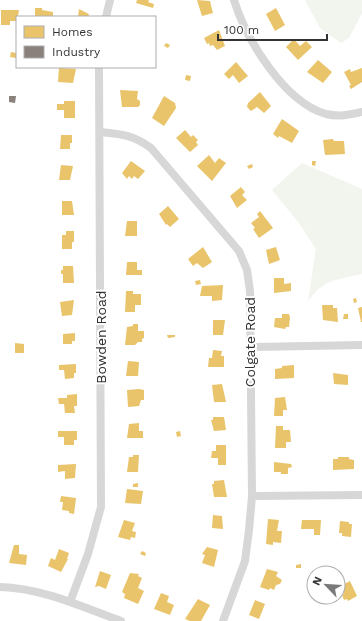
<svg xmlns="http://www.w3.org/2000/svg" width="362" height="621" viewBox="0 0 362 621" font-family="'Work Sans',sans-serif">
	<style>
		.green { fill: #f1f5ed }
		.homes { fill: #e9c46a }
		.industry { fill: #8a817c }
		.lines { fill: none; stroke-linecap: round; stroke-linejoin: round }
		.minor { stroke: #d7d7d7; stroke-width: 8 }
		.labels { text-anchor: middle; stroke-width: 4; stroke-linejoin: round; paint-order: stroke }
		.street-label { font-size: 14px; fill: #333; stroke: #fff }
	</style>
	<rect width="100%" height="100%" fill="#fff"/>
	<path class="green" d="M305,0H362V13L349,38L341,43L320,28Z
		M302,163L362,189V274C336,280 324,279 308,301L316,249L299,223L272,190Z"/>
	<path class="homes" d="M137,0H149L148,2L154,4L153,8L136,3Z
		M197,0L210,1L213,13L202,16Z
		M35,8H42V10L53,12V17H35Z
		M276,8L285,25L275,31L266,14Z
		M79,9L89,14L88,17H78Z
		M1,10H19L17,21H10V25H1Z
		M219,30L225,46L217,50L213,45L210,46L209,43L207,44L204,38Z
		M294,39L300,46L306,41L312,47L298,60L286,47Z
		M166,43L170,45L168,48L164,46Z
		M11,52L17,53L16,58L10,57Z
		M318,60L332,72L323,83L307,72Z
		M236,62L248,76L239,83L233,75L229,79L224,74Z
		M59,68L76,69L73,83L58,82Z
		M362,68V82L351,89L349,86L351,85L344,72L350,69L351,72Z
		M186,75L191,76L190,81L185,80Z
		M120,90L138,91L137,99L140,101V105L138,107H122Z
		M260,92L271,106L264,113L257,107L251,111L247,107L248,103Z
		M164,96L175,103L176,108L164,126L152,118Z
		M64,101H75V118H64V110H57V104H64Z
		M282,119L299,131L292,143L279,136L278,138L273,134Z
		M185,130L191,137L193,135L198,140L196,142L198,145L190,152L176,138Z
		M61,135H72V143H70V149H60Z
		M333,139L334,141H344L345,154L325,155L323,140Z
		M209,155L215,163L219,158L226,163L212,181L197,166Z
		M131,161L145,171L138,179L134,176L132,179L129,176L127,179L122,173Z
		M312,161H316L315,166L312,165Z
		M252,164L253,167L249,169L247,166Z
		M61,165L73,166L70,180H59Z
		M241,187L245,192L242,195L247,200L237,208L230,196Z
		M62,201H72L74,215H62Z
		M168,206L179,219L170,227L167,224L166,225L159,214Z
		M260,211L273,228L259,238L253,229L255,228L251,223L259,217L257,214Z
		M127,221H137V236H125Z
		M66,231H74V242H72V249H62V235H66Z
		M203,247L212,262L203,268L197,263L193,266L188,259Z
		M276,247L280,260L269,264L266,250Z
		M127,262H137V270H142V275H126Z
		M63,266H73L74,283H63V274H61V270H63Z
		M274,278H284V284L291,283V291L274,293Z
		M200,280L201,284L196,285L195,281Z
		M223,285L222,300L212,301V296H200L202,286Z
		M126,291H133V294H141V305H135V312H125Z
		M356,298L357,302L354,303L353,299Z
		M74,300L72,315L62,316L60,302Z
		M322,305H333V308H337L338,322L323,320Z
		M362,307V322H361L358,308Z
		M282,314H289L290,318L289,327H286L285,329L274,327L275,318H282Z
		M344,314H348V319H343Z
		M213,320H225L223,335H213Z
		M133,324H138V331H144V338L142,339V342H138L135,345H125L127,327L133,326Z
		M75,333V341H72V344H63V334Z
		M167,335H175V337L168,338Z
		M15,343L24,344V353H15Z
		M213,350L222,351L221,356H224V367H208L209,358H212Z
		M128,361L139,362L138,376H126Z
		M76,364V373H74V378L65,379L64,370H59V365Z
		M294,365V378L275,379V369L282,368V366Z
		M333,373L348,375V385L334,384Z
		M222,384L226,402H214L212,385Z
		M139,389L144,390V400H141L139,406L128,407L127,390Z
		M77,394V406H74L75,413H65L64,404H59L58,398H67V395Z
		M285,397L287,410H283V416H274L275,398Z
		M213,417H224L226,430L214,431L211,420H213Z
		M139,423V431H143V438H127L129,424Z
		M276,426H283V430H290L291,442H286V448H275Z
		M58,431H77V440H74V445H64V437H58Z
		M180,431L181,436L177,437L176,432Z
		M216,445H226V465H218V458H211L212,451H216Z
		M133,455H139L138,472H127L129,457H133Z
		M338,457H349V459L354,460V469L333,470V459H338Z
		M274,462L291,464L292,467L288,468V474H281V472H274Z
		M76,464L75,478L65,479V471L58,472V465Z
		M224,480L227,497H214L212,484H214V481Z
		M138,483V487H133V484Z
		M127,489L143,491L141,504L125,503Z
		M61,496L76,498L74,514L69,513V511L62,510L63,502H60Z
		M213,515L222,516L223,529L212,528Z
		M268,519L279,520L277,531H282L281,543L273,542V545L266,544Z
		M124,520L135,523L132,531L136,532L135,538L131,537L130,540L118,537Z
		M302,520H321L320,535H314V529H301Z
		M340,521L349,522V524H352L351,537L342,536V533H339Z
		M14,545H19V554L27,555L26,565L9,563Z
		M207,547L218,550L214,567L202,563L205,555L202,554Z
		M59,549L69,553L67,559H68L61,572L48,566L51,558L55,560Z
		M142,551L146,553L145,556L140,554Z
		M301,564V568H296V565Z
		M267,569L278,572L276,576L282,580L280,584L276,585L274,590L270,588L269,590L260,587Z
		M100,571L111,575L106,589L99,586L95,587Z
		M130,573L139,574L138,576L142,578L138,588L144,591L138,604L124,598L125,594L122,592Z
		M350,581L357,596L348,601L347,599L344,600L342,595L344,594L340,586Z
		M161,593L169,596L167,602L174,605L170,615L154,609Z
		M198,599L210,605L201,621H190L185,619Z
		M255,600L265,604L259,619L249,615Z"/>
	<path class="industry" d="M9,96H16L15,103L9,102Z"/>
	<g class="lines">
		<path class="minor" d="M234,0C246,39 284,102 326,114C339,117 349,115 362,112
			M106,17L110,0
			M100,132C121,134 133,135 151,148L239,251L247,270L250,291L252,496L249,530L245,561L223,621
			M250,347L362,345
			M252,496L362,495
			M0,587C42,588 82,607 121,621
			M70,602L88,554L101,507L99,67"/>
	</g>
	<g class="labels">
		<g class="street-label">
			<text transform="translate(101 337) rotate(-90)" y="5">Bowden Road</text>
			<text transform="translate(250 342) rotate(-90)" y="5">Colgate Road</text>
		</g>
	</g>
	<rect x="16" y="16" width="140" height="52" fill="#ffffff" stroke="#adadad"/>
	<rect x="24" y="26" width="20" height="12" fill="#e9c46a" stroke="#adadad"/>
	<text x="52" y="36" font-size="12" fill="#333333">Homes</text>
	<rect x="24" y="46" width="20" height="12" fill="#8a817c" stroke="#adadad"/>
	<text x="52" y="56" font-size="12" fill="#333333">Industry</text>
	<g transform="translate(326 585) rotate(295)"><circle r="19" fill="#ffffff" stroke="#adadad"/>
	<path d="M0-3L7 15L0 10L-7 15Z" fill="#7a7a7a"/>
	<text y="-6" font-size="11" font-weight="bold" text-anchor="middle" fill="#333333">N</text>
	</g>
	<path d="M218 34v6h109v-6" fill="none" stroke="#333333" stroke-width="2"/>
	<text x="224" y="34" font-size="12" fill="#333333" stroke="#ffffff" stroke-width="3" paint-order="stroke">100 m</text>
</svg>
